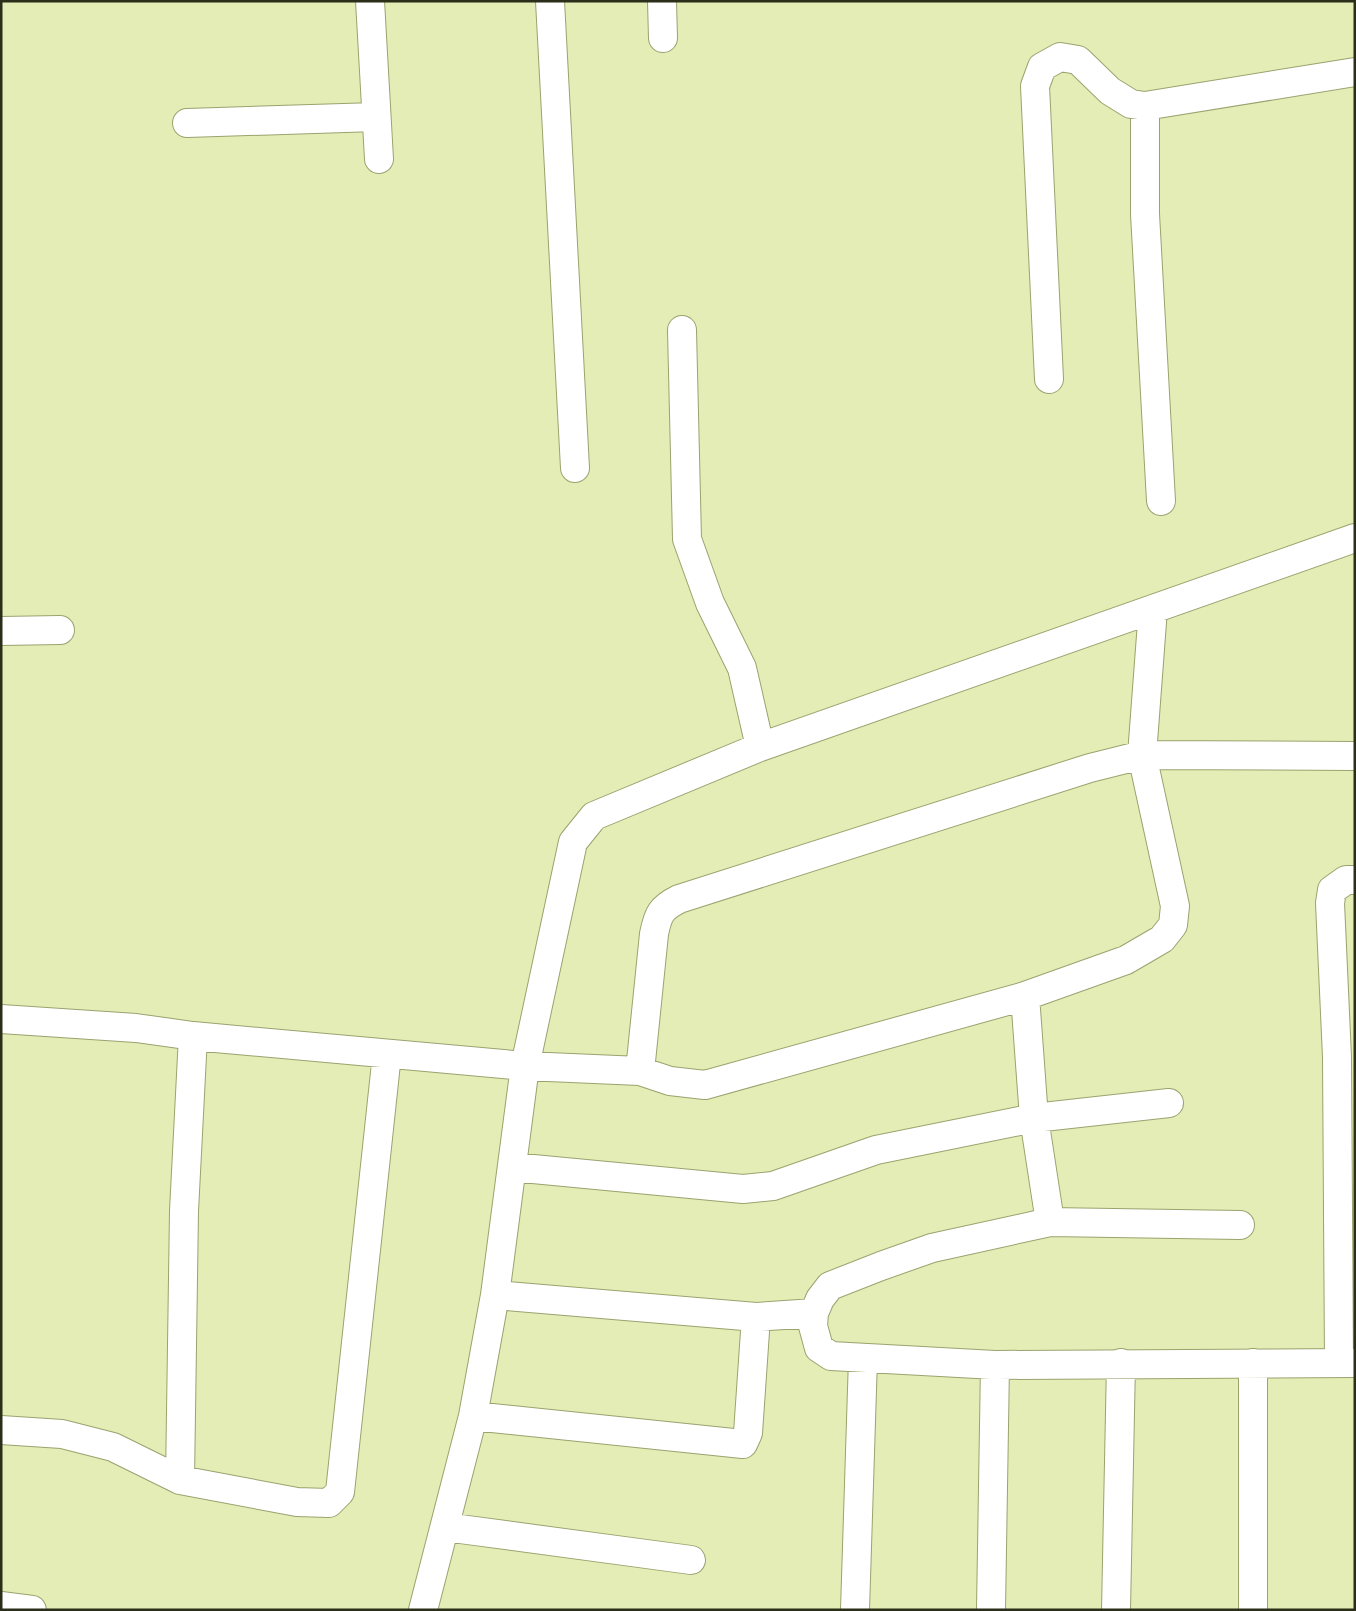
<svg xmlns="http://www.w3.org/2000/svg" width="1356" height="1611" viewBox="0 0 1356 1611" font-family="'Space Grotesk',sans-serif">
	<style>
		.lines { fill: none; stroke-linecap: round; stroke-linejoin: round }
		.minor-casing { stroke: #9ba26e; stroke-width: 30 }
		.minor { stroke: #fff; stroke-width: 28 }
	</style>
	<rect width="100%" height="100%" fill="#e4edb6"/>
	<g class="lines">
		<defs>
			<path id="minor" d="M370,1L379,159
				M550,1L575,468
				M662,1L663,38
				M1145,106V214L1161,501
				M187,123L376,117
				M682,330L687,539L710,603L742,668L760,747
				M1049,379L1035,86L1042,67L1060,57L1078,60L1110,91L1131,104L1145,106L1355,72
				M1,631L60,630
				M1,1019L136,1028L193,1036L525,1066L640,1071L670,1081L705,1085L1025,996L1126,960L1162,939L1173,925L1175,906L1142,755L1355,756
				M640,1071L654,934C658,914 661,908 679,899L1090,768L1142,755L1153,609
				M512,1167L743,1189L773,1186L876,1150L1034,1118L1025,996
				M1050,1222L1034,1118L1169,1103
				M495,1295L756,1317L814,1313L820,1299L830,1286L881,1266L932,1248L1050,1222L1240,1225
				M814,1313L813,1326L819,1348L831,1356L995,1365L1355,1363
				M1253,1363V1610
				M1339,1363L1337,1057L1330,903L1332,890L1346,880H1355
				M473,1416L743,1444L748,1433L756,1317
				M1,1430L62,1434L113,1447L180,1480L297,1502L329,1503L340,1492L387,1054
				M180,1480L184,1211L193,1036
				M445,1527L691,1560
				M1,1606L32,1610
				M423,1610L473,1416L495,1295L525,1066L573,842L594,816L760,747L1355,538
				M855,1610L863,1358
				M991,1610L995,1365
				M1116,1610L1121,1363"/>
		</defs>
		<use href="#minor" class="minor-casing"/>
		<use href="#minor" class="minor"/>
	</g>
	<rect width="1356" height="1611" fill="none" stroke="#2b2e19" stroke-width="5"/>
</svg>
